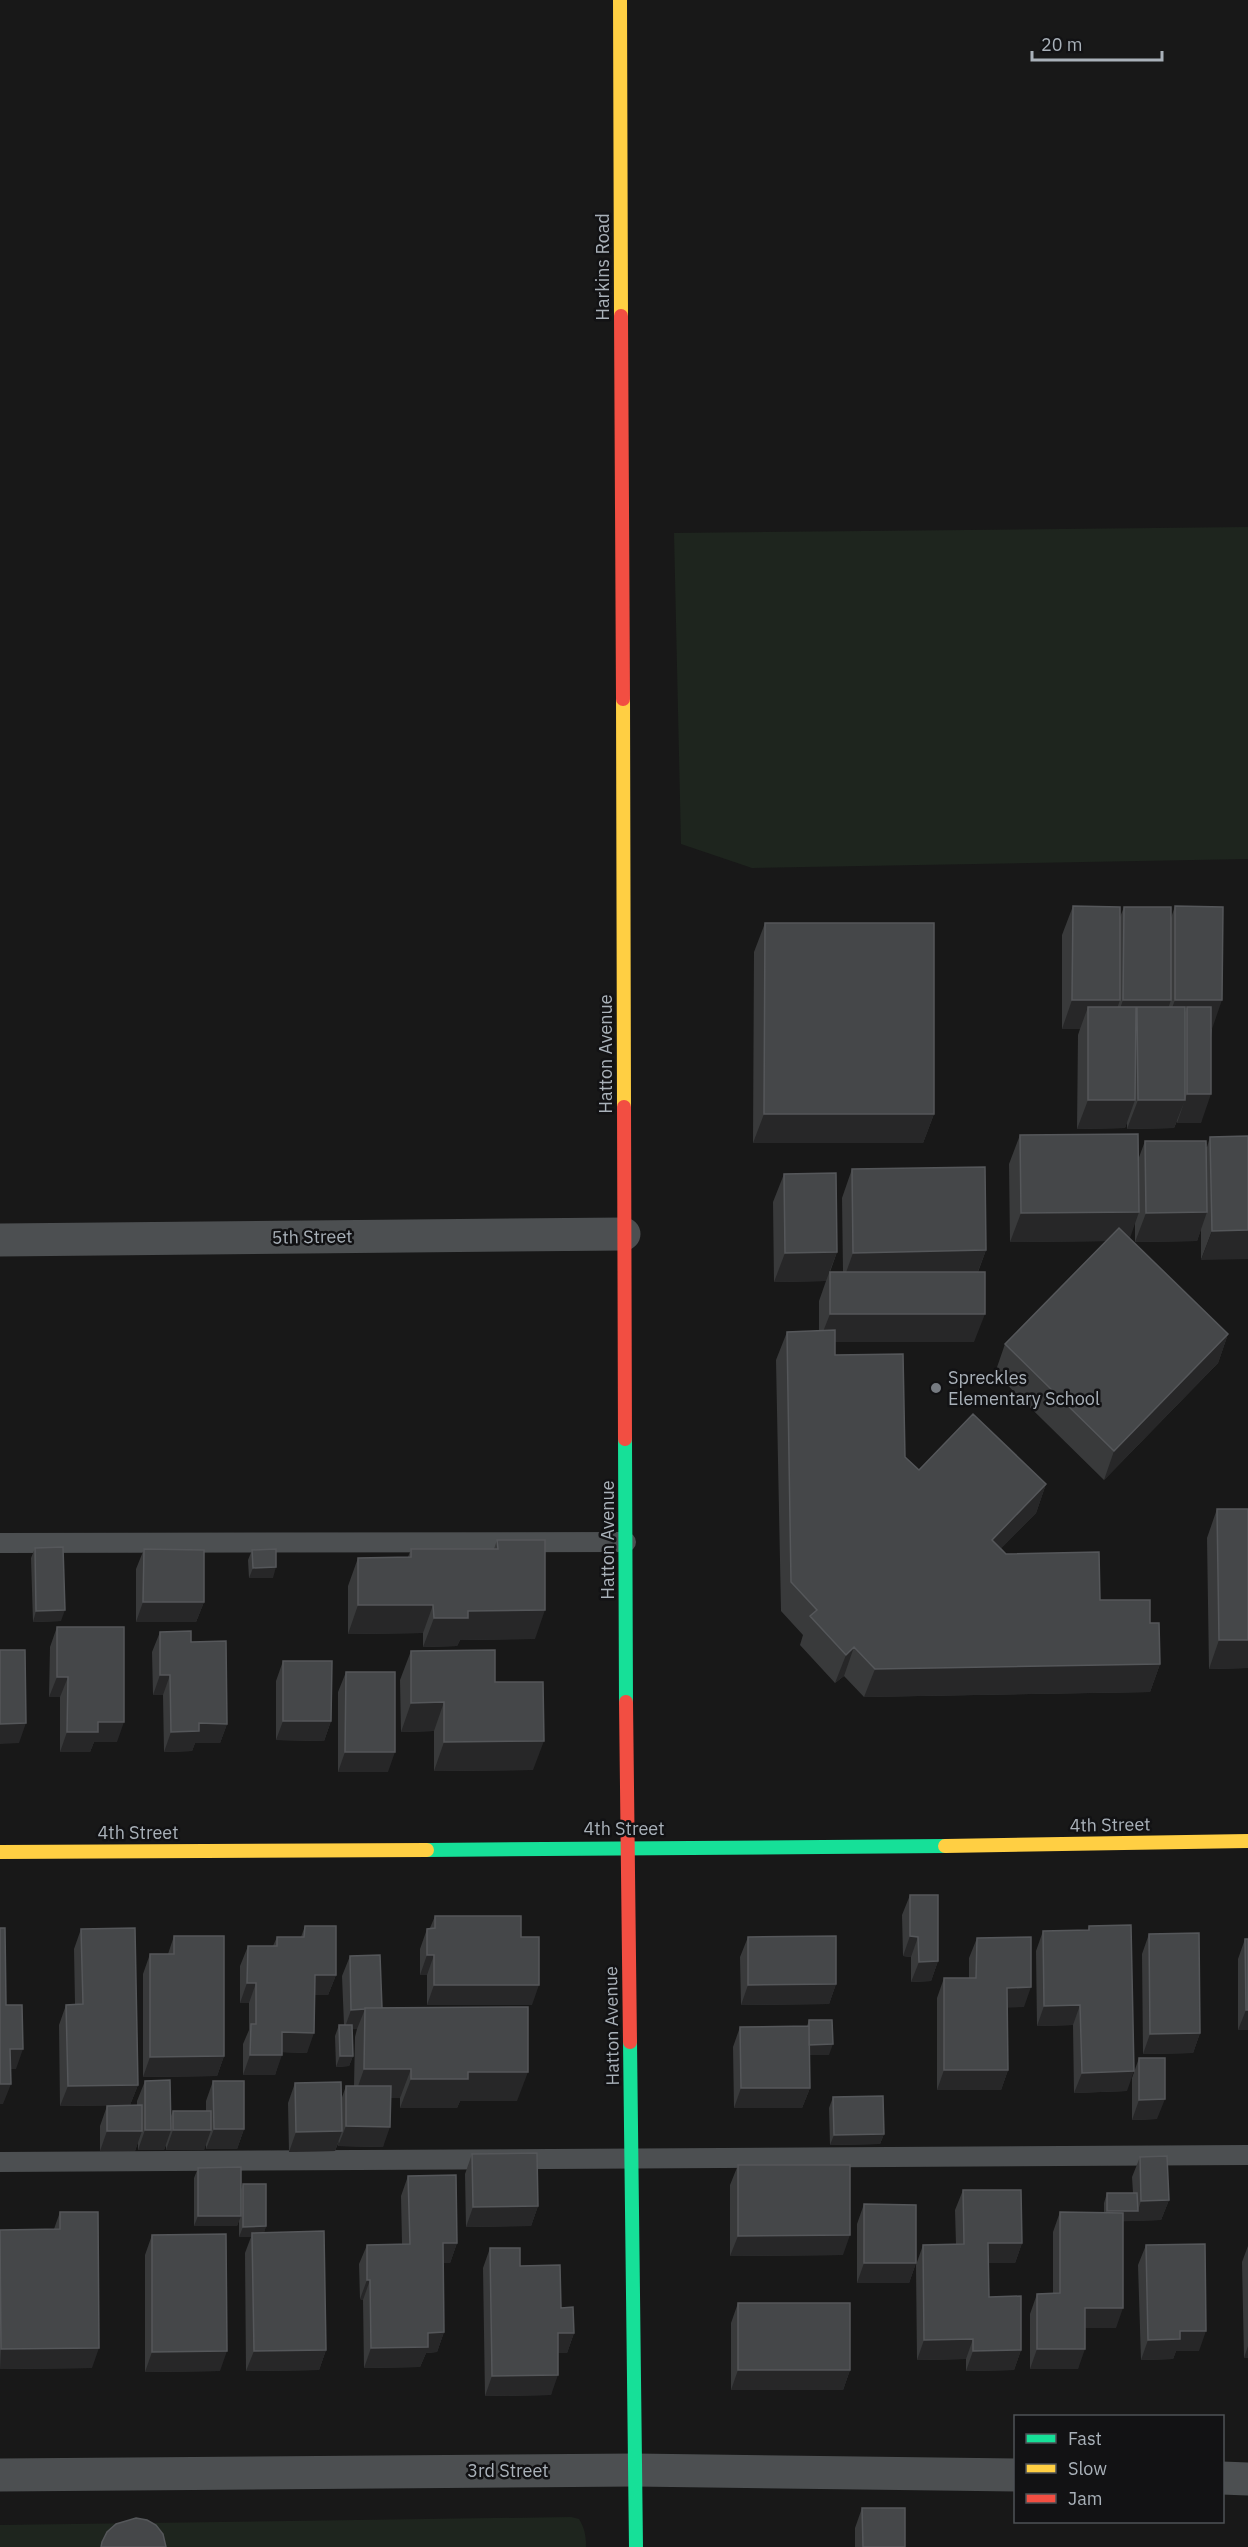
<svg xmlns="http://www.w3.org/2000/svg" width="1248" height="2547" viewBox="0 0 1248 2547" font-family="'IBM Plex Sans',sans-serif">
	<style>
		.green { fill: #1e251e }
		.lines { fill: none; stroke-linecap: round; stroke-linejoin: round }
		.lane { stroke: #4c4f51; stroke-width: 20 }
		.street { stroke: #4c4f51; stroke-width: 33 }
		.fast { stroke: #16e098; stroke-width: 14 }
		.slow { stroke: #ffcf43; stroke-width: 14 }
		.jam { stroke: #f24e42; stroke-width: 14 }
		.wall { fill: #393a3b }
		.shaded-wall { fill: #272728 }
		.building { fill: #454749; stroke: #55575a; stroke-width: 1.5 }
		.poi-dot { fill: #767b81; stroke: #121214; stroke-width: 2 }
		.labels { text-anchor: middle; stroke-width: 5; stroke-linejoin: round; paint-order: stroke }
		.street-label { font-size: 18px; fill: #a9b1b9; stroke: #121214 }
		.poi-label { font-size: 18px; fill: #a9b1b9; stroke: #121214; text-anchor: start }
	</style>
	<rect width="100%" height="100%" fill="#181818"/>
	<path class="green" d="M1248,527V859L752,868L681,844L674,533Z
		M571,2517L579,2519C585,2529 586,2536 586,2547H0V2525Z"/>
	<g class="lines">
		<path class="lane" d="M0,1543L626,1542
			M0,2162L1248,2155"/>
		<path class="street" d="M0,1240L624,1234
			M0,2475L635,2470L1016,2475
			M1222,2478L1248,2479"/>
		<path class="fast" d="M625,1439L626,1702
			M427,1850L945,1846
			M630,2042L636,2547"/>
		<path class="slow" d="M620,0L621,316
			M623,699L624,1107
			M945,1846L1248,1841
			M0,1852L427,1850"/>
		<path class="jam" d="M621,316L623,699
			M624,1107L625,1439
			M626,1702L630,2042"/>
	</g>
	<path class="wall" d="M1073,906L1120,917L1124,907L1171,918L1175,906L1212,1029L1201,1123H1177V1121L1174,1128L1127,1129V1122L1125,1128L1077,1129L1078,1035L1080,1029H1062V935Z
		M765,923L934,1114L923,1143H753L754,952Z
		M1020,1135L1138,1160L1145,1141L1207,1147L1210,1137L1248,1136L1201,1260V1229L1197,1241L1135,1242V1222L1129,1238L1228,1334L1218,1363L1104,1480L995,1373L1005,1344L1106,1241L1010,1242L1009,1164Z
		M852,1169L986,1250L978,1272L974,1342H835V1355L905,1457L919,1470L1046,1484L1036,1513L1001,1548L1006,1554L1100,1600L1150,1623L1160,1664L1150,1692L864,1697L844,1676L835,1683L800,1645L803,1635L781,1611L776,1360L787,1332L819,1331V1301L826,1281L774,1282L773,1202L784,1174L837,1252L830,1272H843L842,1198Z
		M1217,1509H1248V1668L1209,1669L1207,1538Z
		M497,1540L535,1639L460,1640L457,1646L423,1647V1633L348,1634V1586L358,1558L408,1557L411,1549H494Z
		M35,1548L61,1621L33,1622L31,1558Z
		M144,1549L204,1602L196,1622H136V1569Z
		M252,1550L273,1578H249L248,1560Z
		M57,1627L117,1742H94L90,1752H60V1697H49L50,1647Z
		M160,1632L191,1642L227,1724L220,1743H195L192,1751L164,1752L163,1695H153L152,1652Z
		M411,1651L495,1682L533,1770L434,1771V1731L401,1732L400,1680Z
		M283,1661L331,1721L324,1741L276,1740V1681Z
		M346,1672L388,1772H338V1692Z
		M910,1895L938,1961L931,1981L911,1982V1957L903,1956L902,1915Z
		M435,1916L521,1937L532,2005H427V1975H420V1949L427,1929L430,1928Z
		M305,1926L336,1975L328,1995H315L307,2053L282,2052L275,2075H243V2044L249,2030V2003H240V1966L248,1946H273L277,1937H301Z
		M1089,1926L1127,2091L1074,2093L1073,2025L1037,2026L1036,1951L1043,1931L1088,1930Z
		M81,1929L138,2085L130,2105L60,2106L59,2025L66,2005L75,2004L74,1949Z
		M1149,1934L1200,2033L1193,2053L1143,2054L1142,1954Z
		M174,1936L224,2056L217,2076L143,2077V1974L150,1954H168Z
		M748,1937L836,1984L829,2004L741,2005L740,1957Z
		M977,1938L1024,2007H1007L1008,2070L1001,2090H937V1998L944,1978H969V1958Z
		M1245,1939H1248V2030H1238V1959Z
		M350,1956L382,2008L517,2101H460L457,2108H400V2098H390L383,2147L338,2146L339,2141L335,2151L289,2152L288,2103L295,2083L341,2100L346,2086H354L355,2037L357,2029H352L353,2056L349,2066L336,2067L335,2036L339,2025H344L342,1976Z
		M809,2020L829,2055H809L810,2088L802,2108H734L733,2047L740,2027L807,2026Z
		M1139,2058L1157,2119L1132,2120V2078Z
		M145,2081L171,2116L173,2111H206V2101L213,2081L244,2129L237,2149H206V2143L204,2150H166V2145L164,2150H138V2142L135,2151H100V2126L107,2106L137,2105V2101Z
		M833,2097L884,2134L880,2144L830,2145L829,2108Z
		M472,2154L538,2206L531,2226L466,2227L465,2174Z
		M1140,2157L1169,2200L1161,2220L1123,2221L1116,2328H1085L1078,2369H1030V2314L1037,2294L1053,2293V2232L1060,2212H1104V2203L1107,2193H1133L1132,2177Z
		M738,2165L843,2255L730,2256V2185Z
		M198,2168L241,2190L243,2184L266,2226L264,2232L326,2350L319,2370L246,2371L245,2253L251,2237H239V2220L237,2226H194V2178Z
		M408,2176L457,2243L450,2263H443L444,2332L437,2352L426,2353L420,2367L364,2368L363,2300L360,2299L359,2264L367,2245L402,2244L401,2196Z
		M963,2190L1022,2243L1015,2263H988L989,2297L1021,2350L1014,2370L966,2371V2359L917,2360L916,2265L923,2245H956L955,2210Z
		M864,2204L916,2263L909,2283H857V2224Z
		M60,2212L92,2368L0,2369V2230L54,2229Z
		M152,2235L220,2371L145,2372V2255Z
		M1146,2245L1199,2351H1176L1173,2359L1141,2360L1138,2265Z
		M1248,2246V2358H1244L1242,2262Z
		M490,2248L520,2266L561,2308L574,2333L567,2353H558L551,2395L485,2396L483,2268Z
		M738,2303L850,2370L843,2390H731V2323Z
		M862,2508L905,2547H855V2528Z"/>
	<path class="shaded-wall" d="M1072,1000H1120L1110,1029L1088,1007L1080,1029H1062Z
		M1123,1000H1171L1161,1029L1137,1007L1129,1029H1113Z
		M1175,1000H1222L1212,1029H1187V1007L1179,1029H1164Z
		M1187,1094H1211L1201,1123H1177Z
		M1088,1100H1135L1125,1128L1077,1129Z
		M1138,1100H1185L1174,1128L1127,1129Z
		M764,1114H934L923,1143H753Z
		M1139,1212L1129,1241L1010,1242L1021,1213Z
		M1207,1212L1197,1241L1135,1242L1146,1213Z
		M1248,1230V1259L1201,1260L1212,1231Z
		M986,1250L975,1279L843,1281L853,1253Z
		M837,1252L826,1281L774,1282L785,1253Z
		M830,1314H985L974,1342H819Z
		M1228,1334L1218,1363L1104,1480L1114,1451Z
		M1046,1484L1036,1513L982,1568L992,1540Z
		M276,1567L273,1578H249L253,1568Z
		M143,1602H204L196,1622H136Z
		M358,1605H433L423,1633L348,1634Z
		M65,1610L61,1621L33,1622L36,1611Z
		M545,1610L535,1639L460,1640L457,1646L423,1647L434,1618L468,1611Z
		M1219,1640H1248V1668L1209,1669Z
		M854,1647L844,1676L835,1683L846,1655Z
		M1160,1664L1150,1692L864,1697L875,1669Z
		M160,1675H170L163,1695H153Z
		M57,1677H68L60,1697H49Z
		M444,1702L434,1731L401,1732L411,1703Z
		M283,1721H331L324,1741L276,1740Z
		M98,1722H124L117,1742H94L90,1752H60L67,1732Z
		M26,1723L19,1743L0,1744V1724Z
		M199,1723L227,1724L220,1743H195L192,1751L164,1752L171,1732Z
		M544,1741L533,1770L434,1771L444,1742Z
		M345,1752H395L388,1772H338Z
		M910,1936L918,1937L911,1957L903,1956Z
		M427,1955H434L427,1975H420Z
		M938,1961L931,1981L911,1982L919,1962Z
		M315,1975H336L328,1995H307Z
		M247,1983H256L249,2003H240Z
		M836,1984L829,2004L741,2005L748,1985Z
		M434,1985H539L532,2005H427Z
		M1031,1987L1024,2007L1000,2008L1007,1988Z
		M1080,2005L1073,2025L1037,2026L1044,2006Z
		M365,2009L357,2029L344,2030L351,2010Z
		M1246,2010H1248V2030H1238Z
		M282,2032L314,2033L307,2053L275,2052Z
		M1200,2033L1193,2053L1143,2054L1150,2034Z
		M833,2044L829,2055H806L809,2045Z
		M10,2049H23L16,2069H3Z
		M250,2055H282L275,2075H243Z
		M224,2056L217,2076L143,2077L150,2057Z
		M340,2056H353L349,2066L336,2067Z
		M364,2069H411L400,2098H354Z
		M944,2070H1008L1001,2090H937Z
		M1134,2071L1127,2091L1074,2093L1082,2073Z
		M468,2072H528L517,2101H460L457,2108H400L411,2079Z
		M0,2084H11L3,2104H0Z
		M138,2085L130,2105L60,2106L68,2086Z
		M741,2088H810L802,2108H734Z
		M1165,2099L1157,2119L1132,2120L1139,2100Z
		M346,2126L390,2127L383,2147L338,2146Z
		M214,2129H244L237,2149H206Z
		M145,2130H171L164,2150H138Z
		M173,2130H211L204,2150H166Z
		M107,2131H142L135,2151H100Z
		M342,2131L335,2151L289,2152L296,2132Z
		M884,2134L880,2144L830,2145L834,2135Z
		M1169,2200L1161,2220L1104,2222L1107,2211H1138L1141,2201Z
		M538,2206L531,2226L466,2227L473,2207Z
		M198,2216H241L237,2226H194Z
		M266,2226L263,2237L252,2233L251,2237H239L243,2227Z
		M850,2235L843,2255L730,2256L738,2236Z
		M443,2243H457L450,2263H436Z
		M988,2243H1022L1015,2263H981Z
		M864,2263H916L909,2283H857Z
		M367,2280H370L363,2300L360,2299Z
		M1085,2308H1123L1116,2328H1078Z
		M1180,2331H1206L1199,2351H1176L1173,2359L1141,2360L1148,2340Z
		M444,2332L437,2352L426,2353L420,2367L364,2368L371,2348L428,2333Z
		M558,2333H574L567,2353H550Z
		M973,2339L966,2359L917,2360L924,2340Z
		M1248,2346V2358H1244Z
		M99,2348L92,2368L0,2369L1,2349Z
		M1037,2349H1085L1078,2369H1030Z
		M326,2350L319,2370L246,2371L254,2351Z
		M1021,2350L1014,2370L966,2371L973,2351Z
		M227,2351L220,2371L145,2372L152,2352Z
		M738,2370H850L843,2390H731Z
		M558,2375L551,2395L485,2396L492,2376Z"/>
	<path class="building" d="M1073,906L1120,907V1000H1072Z
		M1175,906L1223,907L1222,1000H1175Z
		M1124,907H1171V1000H1123Z
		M765,923H934V1114H764Z
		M1088,1007H1136L1135,1100H1088Z
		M1137,1007H1185V1100H1138Z
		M1187,1007H1211V1094H1187Z
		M1138,1134L1139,1212L1021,1213L1020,1135Z
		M1248,1136V1230L1212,1231L1210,1137Z
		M1145,1141H1206L1207,1212L1146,1213Z
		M985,1167L986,1250L853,1253L852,1169Z
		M836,1173L837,1252L785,1253L784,1174Z
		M1119,1228L1228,1334L1114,1451L1005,1344Z
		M830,1272H985V1314H830Z
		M835,1330V1355L903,1354L905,1457L919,1470L973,1414L1046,1484L992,1540L1006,1554L1099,1552L1100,1600H1150V1623H1159L1160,1664L875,1669L854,1647L846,1655L810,1616L817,1610L791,1582L787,1332Z
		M1217,1509H1248V1640H1219Z
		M497,1540H545V1610L468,1611V1618H434L433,1605H358V1558L411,1557V1549H498Z
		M63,1547L65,1610L36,1611L35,1548Z
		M144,1549L204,1550V1602H143Z
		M276,1549V1567L253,1568L252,1550Z
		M57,1627H124V1722H98V1732H67L68,1677H57Z
		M191,1631V1642L226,1641L227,1724L199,1723V1731L171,1732L170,1675H160V1632Z
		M0,1650H25L26,1723L0,1724Z
		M495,1650V1682H543L544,1741L444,1742V1702L411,1703V1651Z
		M283,1661H332L331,1721H283Z
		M346,1672H395V1752H345Z
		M910,1895H938V1961L919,1962L918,1937L910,1936Z
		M435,1916H521V1937H539V1985H434V1955H427V1929L435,1928Z
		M1131,1925L1134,2071L1082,2073L1080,2005L1044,2006L1043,1931L1089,1930V1926Z
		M305,1926H336V1975H315L314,2033L282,2032V2055H250L251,2024H256V1983H247L248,1946H277V1937H304Z
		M0,1928H5L6,2005H22L23,2049H10L11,2084H0Z
		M135,1928L138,2085L68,2086L66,2005L83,2004L81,1929Z
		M1199,1933L1200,2033L1150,2034L1149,1934Z
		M174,1936H224V2056L150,2057V1954H174Z
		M836,1936V1984L748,1985V1937Z
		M1031,1937V1987L1007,1988L1008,2070H944V1978H976L977,1938Z
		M1245,1939H1248V2010H1246Z
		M380,1955L382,2008H365V2009L351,2010L350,1956Z
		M528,2007V2072H468V2079H411V2069H364L365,2008Z
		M809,2020H832L833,2044L809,2045Z
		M339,2025H352L353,2056H340Z
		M809,2026L810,2088H741L740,2027Z
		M1139,2058H1165V2099L1139,2100Z
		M170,2080L171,2130H145V2081Z
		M213,2081H244V2129H214Z
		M341,2082L342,2131L296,2132L295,2083Z
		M346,2086H391L390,2127L346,2126Z
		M883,2096L884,2134L834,2135L833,2097Z
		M142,2105V2131H107V2106Z
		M173,2111H211V2130H173Z
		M537,2153L538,2206L473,2207L472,2154Z
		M1167,2156L1169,2200L1141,2201L1140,2157Z
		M738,2165H850V2235L738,2236Z
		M241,2167V2216H198V2168Z
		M456,2175L457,2243H443L444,2332L428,2333V2347L371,2348L370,2280H367V2245L410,2244L408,2176Z
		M243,2184H266V2226L243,2227Z
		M963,2190H1021L1022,2243H988L989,2297L1021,2296V2350L973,2351V2339L924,2340L923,2245L964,2244Z
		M1107,2193H1137L1138,2211H1107Z
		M864,2204L916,2205V2263H864Z
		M60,2212H98L99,2348L1,2349L0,2230L60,2229Z
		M1060,2212L1123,2213V2308H1085V2349H1037V2294L1060,2293Z
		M324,2231L326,2350L254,2351L252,2233Z
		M226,2234L227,2351L152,2352V2235Z
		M1205,2244L1206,2331H1180V2339L1148,2340L1146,2245Z
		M490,2248H520V2266L560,2265L561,2308L573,2307L574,2333H558V2375L492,2376Z
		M738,2303H850V2370H738Z
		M862,2508H905V2547H863Z
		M136,2518L147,2520L156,2525L163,2534L166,2547H101L102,2542L107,2532L116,2524Z"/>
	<circle class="poi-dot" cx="936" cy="1388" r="6"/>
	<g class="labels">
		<g class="street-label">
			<text transform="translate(603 267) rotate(-90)" y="6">Harkins Road</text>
			<text transform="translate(606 1054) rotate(-90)" y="6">Hatton Avenue</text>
			<text transform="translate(312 1237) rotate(-1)" y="6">5th Street</text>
			<text transform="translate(608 1540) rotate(-90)" y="6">Hatton Avenue</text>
			<text transform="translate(1110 1825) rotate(-1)" y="6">4th Street</text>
			<text x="624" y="1835">4th Street</text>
			<text x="138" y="1839">4th Street</text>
			<text transform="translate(612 2026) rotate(-91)" y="6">Hatton Avenue</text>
			<text x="508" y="2477">3rd Street</text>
		</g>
		<g class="poi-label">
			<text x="948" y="1384">Spreckles<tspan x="948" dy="21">Elementary School</tspan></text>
		</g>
	</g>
	<rect x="1014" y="2415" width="210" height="108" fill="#121214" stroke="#4e5256" stroke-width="1.5"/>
	<rect x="1026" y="2434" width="30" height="9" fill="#16e098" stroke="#4e5256" stroke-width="1.5"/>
	<text x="1068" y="2445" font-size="18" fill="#a9b1b9">Fast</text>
	<rect x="1026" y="2464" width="30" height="9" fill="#ffcf43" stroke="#4e5256" stroke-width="1.5"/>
	<text x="1068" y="2475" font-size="18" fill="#a9b1b9">Slow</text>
	<rect x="1026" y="2494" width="30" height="9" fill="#f24e42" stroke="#4e5256" stroke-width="1.5"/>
	<text x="1068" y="2505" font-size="18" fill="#a9b1b9">Jam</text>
	<path d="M1032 51v9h130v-9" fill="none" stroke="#a9b1b9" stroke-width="3"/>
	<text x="1041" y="51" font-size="18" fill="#a9b1b9" stroke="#121214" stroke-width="4.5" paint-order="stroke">20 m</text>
</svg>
